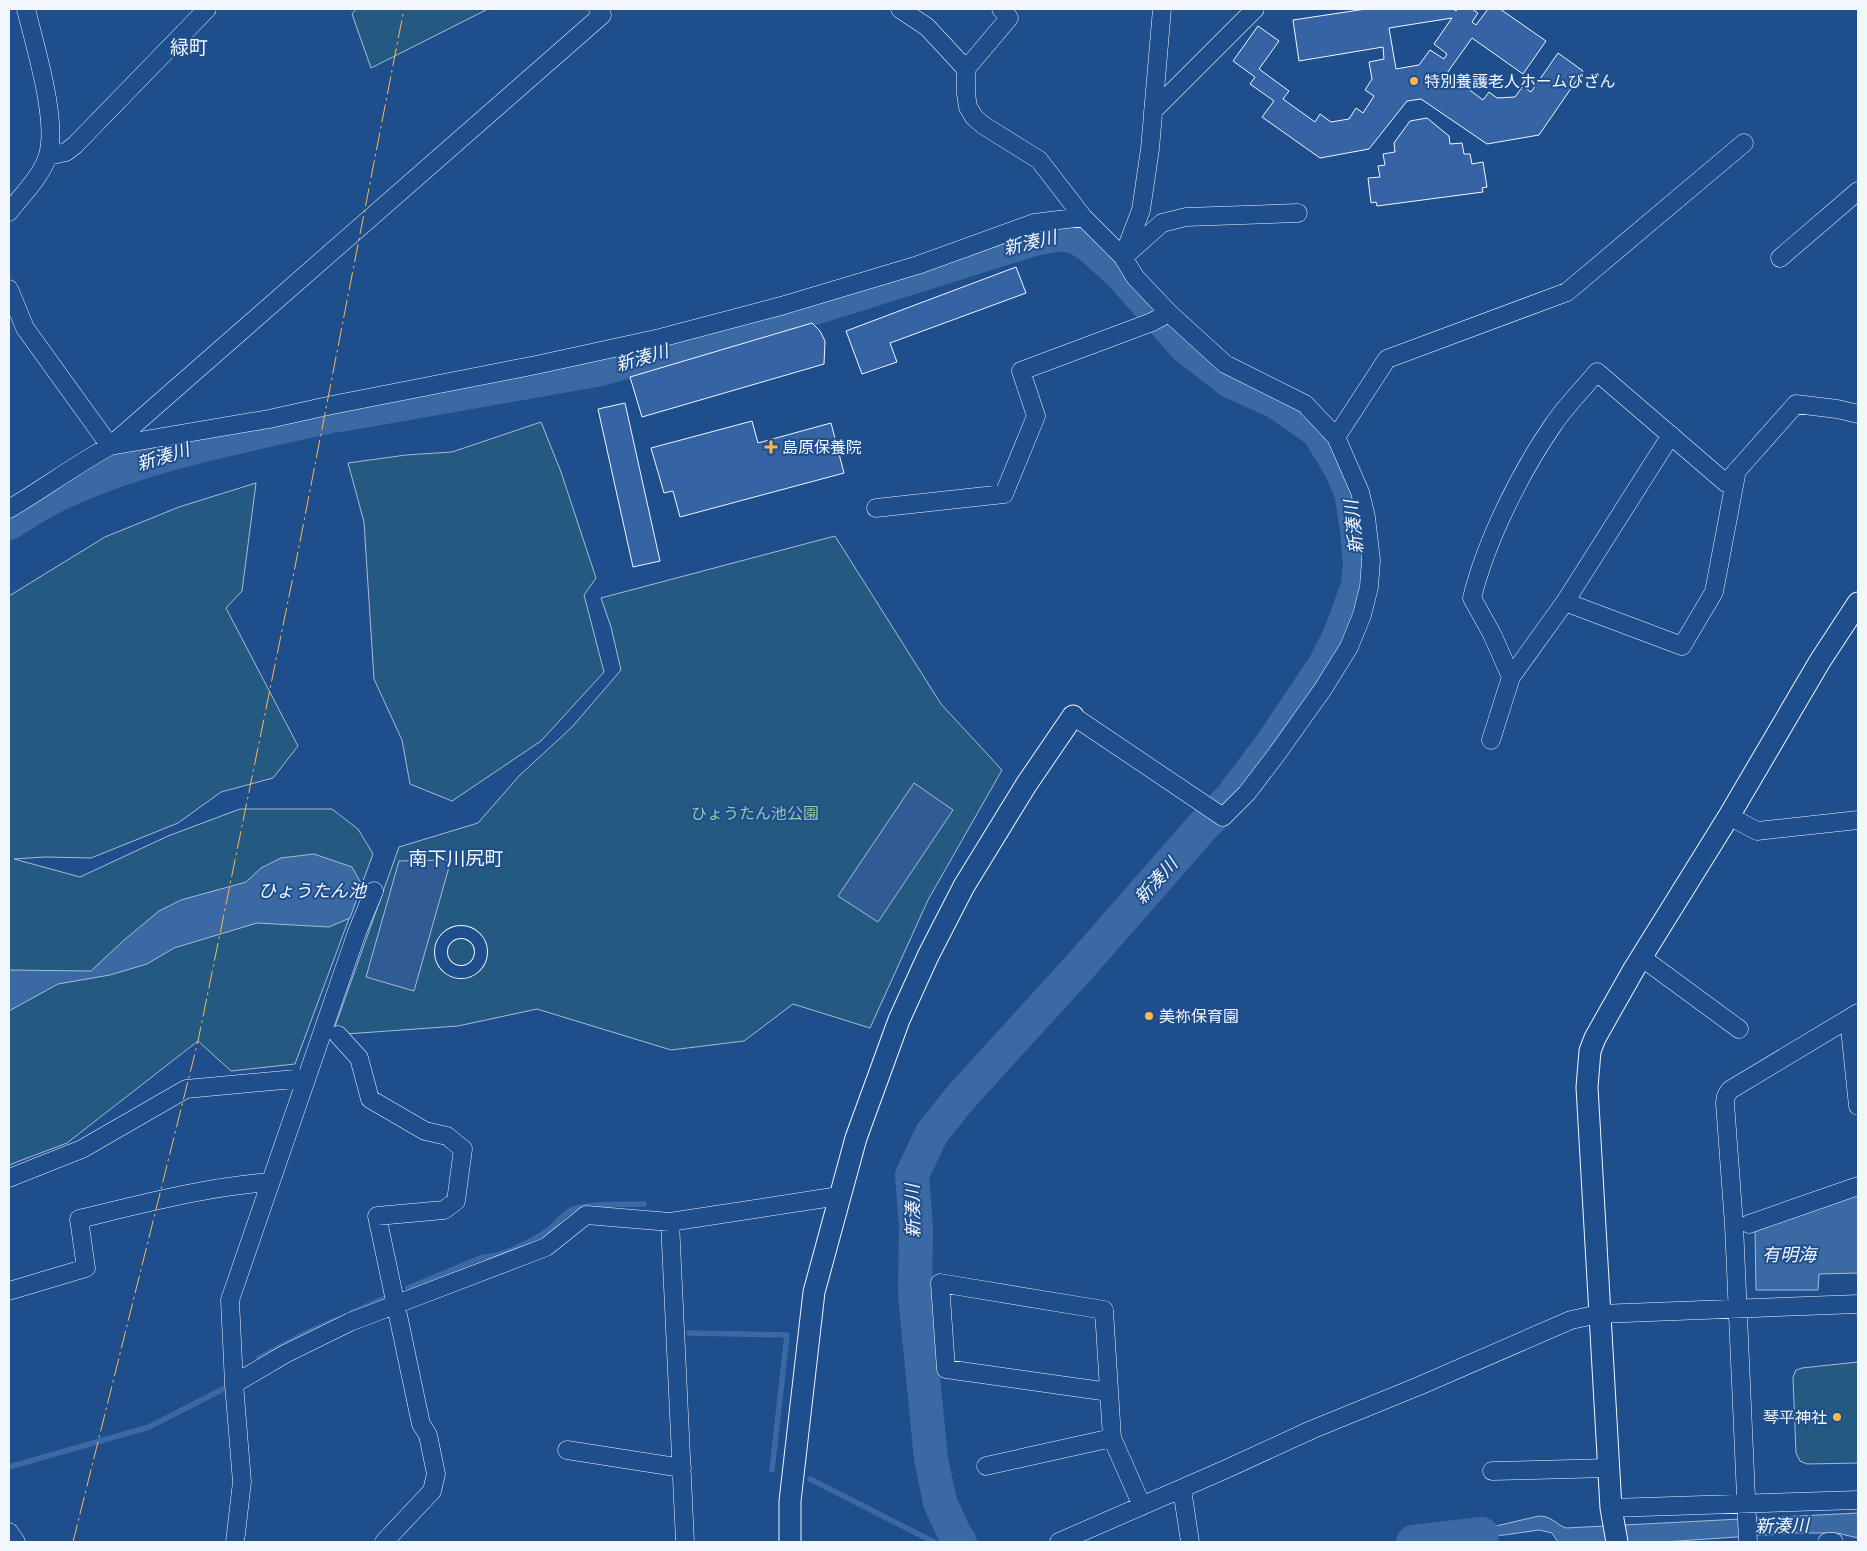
<svg xmlns="http://www.w3.org/2000/svg" width="1867" height="1551" viewBox="0 0 1867 1551" font-family="Ubuntu,'Noto Sans JP',sans-serif">
	<style>
		.green { fill: #245a82; stroke: #a8bbd7 }
		.parking { fill: #305b95; stroke: #a8bbd7 }
		.water { fill: #3b69a3; stroke: #a8bbd7 }
		.lines { fill: none; stroke-linecap: round; stroke-linejoin: round }
		.stream { stroke: #3b69a3; stroke-width: 5.5 }
		.river { stroke: #3b69a3; stroke-width: 34 }
		.building { fill: #3563a3; stroke: #f2f6ff; fill-rule: evenodd }
		.pedestrian-casing { stroke: #f2f6ff; stroke-width: 14 }
		.minor-casing { stroke: #f2f6ff; stroke-width: 19 }
		.tertiary-casing { stroke: #f2f6ff; stroke-width: 23 }
		.pedestrian { stroke: #1f4e8c; stroke-width: 12 }
		.minor { stroke: #1f4e8c; stroke-width: 18 }
		.tertiary { stroke: #1f4e8c; stroke-width: 21 }
		.power { stroke: #ffb74d; stroke-width: 1; stroke-dasharray: 18 4 2.5 4; stroke-linecap: butt }
		.poi-dot { fill: #ffb74d; stroke: #1f4e8c; stroke-width: 2 }
		.labels { text-anchor: middle; stroke-width: 4; stroke-linejoin: round; paint-order: stroke }
		.poi-label { font-size: 16px; fill: #f2f6ff; stroke: #1f4e8c; text-anchor: start }
		.park-label { font-size: 16px; fill: #97c8a6; stroke: #1f4e8c }
		.water-label { font-size: 18px; font-style: italic; fill: #f2f6ff; stroke: #1f4e8c }
		.quarter-label { font-size: 19px; fill: #f2f6ff; stroke: #1f4e8c }
	</style>
	<rect width="100%" height="100%" fill="#1f4e8c"/>
	<path class="green" d="M356,9H488L371,68L352,14Z
		M541,422L561,472L596,578L584,595L604,672L541,741L452,801L410,784L402,740L374,679L364,522L348,463L406,455L452,452Z
		M256,483L242,591L226,608L298,746L273,778L221,792L178,823L91,858L45,857L14,859L80,877L168,836L240,809H332L358,829L373,854L295,1064L231,1071L198,1041L67,1143L9,1165V596L105,537L179,507Z
		M835,536L941,704L1002,770L928,900L870,1028L793,1004L744,1041L671,1050L537,1009L458,1026L332,1035L399,847L478,823L519,776L572,727L621,670L611,627L601,598Z
		M1858,1362V1463L1807,1464L1800,1461L1796,1453L1793,1377L1796,1370L1802,1368Z"/>
	<path class="parking" d="M914,783L953,810L878,922L838,896Z
		M451,860L414,991L366,977L399,861Z"/>
	<path class="water" d="M314,854L352,867L362,885L350,918L329,927L257,923L174,948L147,964L110,975L58,984L9,1011V970L91,971L123,941L159,911L181,900L246,882L261,868L281,858Z
		M1858,1190V1273L1819,1274L1818,1290H1756L1755,1231Z
		M1858,1513V1538L1837,1533H1795L1664,1542H1558L1552,1533L1539,1530L1504,1535L1436,1540L1539,1516C1552,1516 1555,1524 1566,1528Z"/>
	<g class="lines">
		<path class="stream" d="M408,1288L483,1257C500,1258 534,1240 547,1231C556,1225 564,1212 574,1209C591,1203 625,1205 644,1204
			M351,1313L385,1298
			M689,1333L787,1335L772,1470
			M259,1358L304,1334L338,1319
			M9,1467L149,1427L225,1388
			M810,1479L934,1542"/>
		<path class="river" d="M340,415L596,370L773,321L1034,239L1061,234L1076,237L1089,245L1121,274L1185,346L1230,381L1276,402L1318,431L1341,469L1351,492L1357,529L1360,564L1358,586L1339,637L1324,666L1271,745L1231,798L1202,827L1083,963L960,1098L932,1133L912,1175L916,1227L915,1295L931,1459L940,1502L954,1533L960,1542
			M9,523C26,513 43,501 61,493C145,454 238,437 327,417
			M1413,1542L1482,1534"/>
	</g>
	<path class="building" d="M1366,9H1453L1456,11L1458,9H1472L1478,13L1472,22L1476,25L1488,9H1500L1546,41L1523,74L1472,38L1447,73L1483,100L1489,92L1497,98L1515,97L1523,86L1531,92L1558,53L1583,71L1539,135L1487,144L1421,99L1407,101L1369,149L1320,158L1262,117L1274,101L1250,84L1255,77L1233,61L1258,26L1279,41L1259,69L1289,91L1283,99L1315,122L1320,114L1331,122L1349,119L1356,108L1363,113L1374,96L1365,90L1372,79L1369,62L1384,59L1383,47L1299,61L1293,20ZM1452,18L1434,44L1447,54L1444,59L1430,50L1419,65L1396,69L1389,28Z
		M1427,118L1449,136L1450,144L1462,143L1464,154H1470L1472,164L1483,162L1487,187L1482,188L1483,192L1377,206L1376,202L1371,203L1368,178L1380,177L1378,166L1385,165L1383,154L1395,152L1394,143L1410,121Z
		M1016,267L1026,293L890,343L897,362L862,374L846,331Z
		M812,323L820,331L825,341L824,364L642,417L630,377Z
		M625,403L660,561L633,567L598,409Z
		M752,421L758,443L831,423L844,473L680,517L673,491L664,493L651,448Z"/>
	<g class="lines">
		<defs>
			<path id="pedestrian" d="M441 952a20 20 0 1 1 40 0a20 20 0 1 1-40 0Z"/>
			<path id="minor" d="M900,9L927,27L966,69
				M1001,9L1009,18L966,69V94L968,107L974,117L983,125L1039,160L1083,217L1123,257L1135,277L1169,313L1225,364L1305,404L1336,437L1360,492L1366,517L1371,560L1369,587L1362,615L1349,647L1323,689L1276,755L1247,793L1223,817L1073,716
				M1153,111L1255,9
				M48,156L66,152L75,145L207,9
				M9,212C22,195 42,176 48,155C58,120 35,46 26,9
				M1126,255L1162,223L1186,217L1298,213
				M1123,257L1141,210L1150,149L1162,9
				M1780,258L1858,191
				M9,289L25,328L110,446
				M1336,437L1387,359L1567,292L1744,143
				M110,446L269,419L332,405L536,365L660,338L781,306L918,265L1034,223L1083,217
				M876,508L1004,494L1036,416L1021,371L1152,322L1169,313
				M9,509C43,489 75,465 110,446L602,15L598,9
				M1565,602L1682,646L1714,592L1737,470
				M1511,677L1492,634L1472,598C1486,541 1520,473 1553,425C1565,407 1582,390 1597,372L1726,483L1796,404L1837,409L1858,414
				M1491,740L1511,677L1565,602L1671,435
				M1729,816L1757,831L1858,820
				M1641,957L1739,1029
				M1849,1019L1858,1106
				M338,1035L359,1058L370,1099L425,1131L447,1136L463,1149L456,1201L444,1210L377,1216L421,1424L428,1435L436,1474L432,1491L384,1542
				M9,1178L82,1149L186,1089L306,1078
				M670,1222L685,1542
				M1749,1224L1858,1186
				M9,1291L86,1268L79,1219C142,1204 205,1187 270,1182
				M234,1384L230,1300L357,932L374,891
				M1109,1392L946,1369L940,1283L1104,1310L1112,1438
				M567,1450L682,1468
				M986,1466L1112,1438L1142,1506
				M1492,1471L1609,1468
				M1182,1489L1190,1542
				M1611,1508L1858,1500
				M9,1532L16,1542
				M235,1542L242,1482L234,1384L285,1354L350,1322L546,1247L586,1215L670,1222L839,1196
				M1059,1542L1224,1470L1311,1430L1419,1386L1571,1320L1599,1314L1858,1304
				M1748,1542L1734,1225L1725,1103L1726,1096L1730,1090L1858,1013
				M1827,1542H1834"/>
			<path id="tertiary" d="M790,1542V1501L814,1292L856,1138L899,1020L928,956L964,886L1026,785L1073,716
				M1617,1542L1611,1508L1587,1087L1590,1051L1595,1038L1634,969L1729,816L1820,661L1858,603"/>
		</defs>
		<use href="#pedestrian" class="pedestrian-casing"/>
		<use href="#minor" class="minor-casing"/>
		<use href="#tertiary" class="tertiary-casing"/>
		<use href="#pedestrian" class="pedestrian"/>
		<use href="#minor" class="minor"/>
		<use href="#tertiary" class="tertiary"/>
		<path class="power" d="M73,1542L198,1041L295,567L404,9"/>
	</g>
	<g class="poi-dot">
		<circle cx="1414" cy="81" r="5"/>
		<path d="M768.5 439.5h5v5h5v5h-5v5h-5v-5h-5v-5h5z"/>
		<circle cx="1149" cy="1016" r="5"/>
		<circle cx="1837" cy="1417" r="5"/>
	</g>
	<g class="labels">
		<g class="poi-label">
			<text x="1424" y="87">特別養護老人ホームびざん</text>
			<text x="782" y="453">島原保養院</text>
			<text x="1159" y="1022">美祢保育園</text>
			<text x="1827" y="1423" text-anchor="end">琴平神社</text>
		</g>
		<g class="park-label">
			<text x="755" y="819">ひょうたん池公園</text>
		</g>
		<g class="water-label">
			<text transform="translate(1030 243) rotate(-13)" y="6">新湊川</text>
			<text transform="translate(642 358) rotate(-16)" y="6">新湊川</text>
			<text transform="translate(163 457) rotate(-17)" y="6">新湊川</text>
			<text transform="translate(1354 527) rotate(-96)" y="6">新湊川</text>
			<text transform="translate(1156 881) rotate(-48)" y="6">新湊川</text>
			<text x="312" y="897">ひょうたん池</text>
			<text transform="translate(913 1211) rotate(-91)" y="6">新湊川</text>
			<text x="1789" y="1261">有明海</text>
			<text transform="translate(1782 1526) rotate(-1)" y="6">新湊川</text>
		</g>
		<g class="quarter-label">
			<text x="189" y="54">緑町</text>
			<text x="456" y="865">南下川尻町</text>
		</g>
	</g>
	<rect width="1867" height="1551" fill="none" stroke="#f2f6ff" stroke-width="20"/>
</svg>
